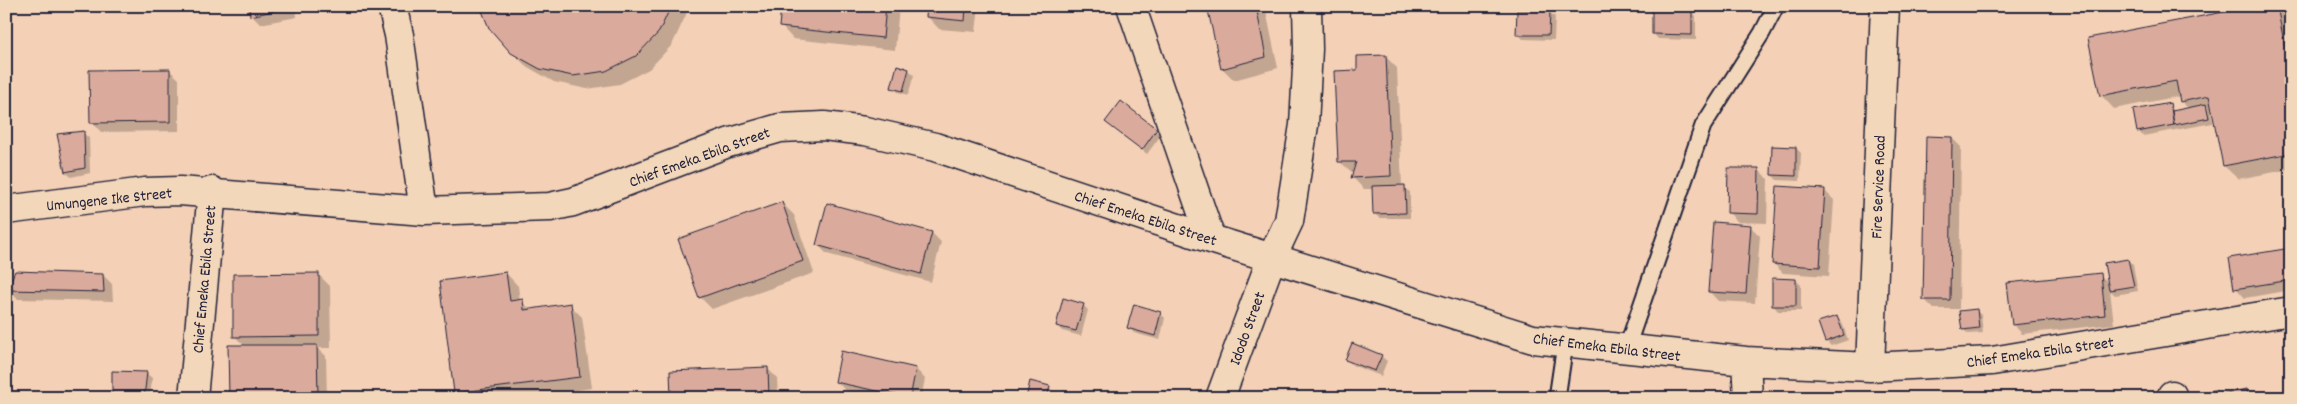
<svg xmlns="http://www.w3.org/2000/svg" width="2297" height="404" viewBox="0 0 2297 404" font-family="Dekko,sans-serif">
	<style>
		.shadow { fill: #0003 }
		.building { fill: #daab9d; stroke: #22223b }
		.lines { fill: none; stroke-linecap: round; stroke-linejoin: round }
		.lane-casing { stroke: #22223b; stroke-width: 19 }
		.street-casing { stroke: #22223b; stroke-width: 31 }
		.lane { stroke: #f3d7ba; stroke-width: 15 }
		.street { stroke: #f3d7ba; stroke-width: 28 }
		.labels { text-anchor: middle; stroke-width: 5; stroke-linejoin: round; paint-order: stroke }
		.street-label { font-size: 16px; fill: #22223b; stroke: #f3d7ba }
	</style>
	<rect width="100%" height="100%" fill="#f4d0b6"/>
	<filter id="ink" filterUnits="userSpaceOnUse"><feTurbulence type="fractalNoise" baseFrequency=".02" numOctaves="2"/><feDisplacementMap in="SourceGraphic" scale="10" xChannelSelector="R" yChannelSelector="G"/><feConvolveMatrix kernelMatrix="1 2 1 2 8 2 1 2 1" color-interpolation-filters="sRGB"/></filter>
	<g filter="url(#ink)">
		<path class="shadow" d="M250,6H296L297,17L260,24L251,15Z
			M481,6H687L686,15L672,45L649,69L620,84L587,89L554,82L526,66L512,52Z
			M783,6H899L895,50L793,39L781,26Z
			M928,6H979L976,32L939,29L927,16Z
			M1208,6H1265L1278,68L1234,80L1222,68Z
			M2261,6H2278L2289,17L2291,27V169L2238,179L2224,166L2214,111L2211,112L2213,123L2143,136L2138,131L2169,104L2175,112L2189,109L2181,101L2180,96L2114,109L2101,95Z
			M1691,11L1696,16V40L1658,39L1653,33Z
			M1549,12L1555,17L1554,40L1523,39L1518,34Z
			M1385,56L1397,68L1402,187L1410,192V218H1379L1374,213V189H1364L1352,177L1353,173L1339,161L1359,71Z
			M169,70L179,79V131L101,132L92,122Z
			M909,70L914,75L908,95L898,92L892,87Z
			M1121,103L1161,135L1147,154L1112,127Z
			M83,133L89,138L90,173L71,177L66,172Z
			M1952,138L1961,147L1959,309H1934L1924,299Z
			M1796,148L1801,153L1800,181L1777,180L1772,175Z
			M1758,169L1768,179L1767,223L1738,222L1728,212Z
			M1824,190L1834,200L1829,276L1783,273L1773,263Z
			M782,203L794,215L814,273L712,309L700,297Z
			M828,204L932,233L941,242L931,282L827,254L817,244Z
			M1750,226L1760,236L1755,303L1718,301L1709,291Z
			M2291,249V290L2245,298L2236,288Z
			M2128,260L2133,265L2138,291L2115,295L2110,290L2114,324L2022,334L2013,324L2100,275L2109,283Z
			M506,273L518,286L520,301L532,310L570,305L582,317L592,388L518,398H461L456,392Z
			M318,274L330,286L331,348H318L326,356L327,398H230L245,346L234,336Z
			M103,275L112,284L113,301L18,299L9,290L6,301V280L9,282V289Z
			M1796,280L1801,285V311H1778L1773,305Z
			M1083,305L1088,310L1081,336L1062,331L1057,326Z
			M1976,310L1981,315L1983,333L1968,334L1963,329Z
			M1160,313L1165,318L1160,340L1134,333L1129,328Z
			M1836,317L1842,322L1848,340L1831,346L1826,341Z
			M1353,345L1381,356L1387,361L1381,376L1352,365L1347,359Z
			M842,353L916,369L925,379L921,398H877L846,391L836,381Z
			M767,368L777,378L778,398H672Z
			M146,373L152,378L150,398H114Z
			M1049,387L1058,398H1027Z
			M2214,391L2220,398H2198Z
			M2247,391L2252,398H2225Z"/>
		<path class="building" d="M249,6H288V8L250,16Z
			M480,6H671L659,32L636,56L606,71L573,76L540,69L511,53L489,28Z
			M781,6H886L883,38L779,27Z
			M927,6H966L965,21L926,17Z
			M1207,6H1256L1266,57L1221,69Z
			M2255,6H2277L2291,79V153L2223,166L2209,96L2180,102L2176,81L2100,96L2088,38Z
			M1652,9L1692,10V35L1652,34Z
			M1517,10L1550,11L1549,35H1516Z
			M1386,55L1391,176L1351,178L1356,162H1338L1334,71L1357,70V56Z
			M897,65L909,69L903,91L891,88Z
			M170,69V122L90,123L89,70Z
			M1121,101L1157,129L1142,150L1105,122Z
			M2170,103L2174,125L2137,132L2133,110Z
			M2206,104L2209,118L2174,125L2172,111Z
			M84,131L85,168L65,172L57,134Z
			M1926,136L1952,137L1950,300H1923Z
			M1772,146L1796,147V176L1771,175Z
			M1728,168H1759L1758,214L1727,213Z
			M1405,185L1406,213L1373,214L1372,186Z
			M1777,186L1825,189L1820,267L1772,264Z
			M782,202L803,261L699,298L678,239Z
			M827,203L932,232L921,274L816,245Z
			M1713,222L1751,225L1746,294L1708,292Z
			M2291,248V280L2234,289L2229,258Z
			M2128,259L2134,286L2109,290L2104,263Z
			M15,271L103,274L104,292L7,290Z
			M506,272L510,301L523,299L524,310L571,303L580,377L454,393L440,281Z
			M319,273V336L233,337V274Z
			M2101,273L2105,315L2012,325L2007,283Z
			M1772,278L1796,279V306H1772Z
			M1063,298L1084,304L1076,331L1056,326Z
			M1134,304L1161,312L1155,336L1127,328Z
			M1977,309L1979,328L1962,330L1959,311Z
			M1837,316L1844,335L1825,342L1818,322Z
			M1352,343L1382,355L1375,371L1345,360Z
			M228,345H317L318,398H229Z
			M841,351L916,368L910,398L835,382Z
			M768,367L769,398H671L670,371Z
			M112,371L147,372L144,398H112Z
			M1030,381L1050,386L1047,398H1026Z
			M2247,389L2249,398H2224L2223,394Z
			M2215,390L2216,398H2196V393Z
			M998,392L1019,398H996Z"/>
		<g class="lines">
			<defs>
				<path id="lane" d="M1626,350L1703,126L1762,33L1776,6
					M1557,398L1565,344"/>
				<path id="street" d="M392,6L399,35L424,211
					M1131,6L1211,239
					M6,210L145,192L180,191L424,211L550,207L573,202L728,143L780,128L824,126L865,131L935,147L1211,239L1533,339L1746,361L1870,367L1992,361L2291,311
					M1746,361L1748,398
					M1870,367L1885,6
					M2172,395V398
					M193,398L212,191
					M1220,398L1272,257L1289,221L1304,125L1308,49L1307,6"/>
			</defs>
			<use href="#lane" class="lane-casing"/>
			<use href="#street" class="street-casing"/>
			<use href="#lane" class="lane"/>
			<use href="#street" class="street"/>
		</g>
	</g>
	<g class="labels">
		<g class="street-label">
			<text transform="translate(699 156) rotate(-20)" y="6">Chief Emeka Ebila Street</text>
			<text transform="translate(1877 187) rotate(-88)" y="6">Fire Service Road</text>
			<text transform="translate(109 198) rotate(-6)" y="6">Umungene Ike Street</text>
			<text transform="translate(1146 217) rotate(18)" y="6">Chief Emeka Ebila Street</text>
			<text transform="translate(203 279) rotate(-85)" y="6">Chief Emeka Ebila Street</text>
			<text transform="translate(1246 328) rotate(-70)" y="6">Idodo Street</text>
			<text transform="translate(1607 346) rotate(7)" y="6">Chief Emeka Ebila Street</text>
			<text transform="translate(2040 351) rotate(-8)" y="6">Chief Emeka Ebila Street</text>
		</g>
	</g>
	<rect width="2297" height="404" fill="none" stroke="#f3d7ba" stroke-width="25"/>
	<rect x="12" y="12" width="2272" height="379" fill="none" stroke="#22223b" stroke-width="2" filter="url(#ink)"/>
</svg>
